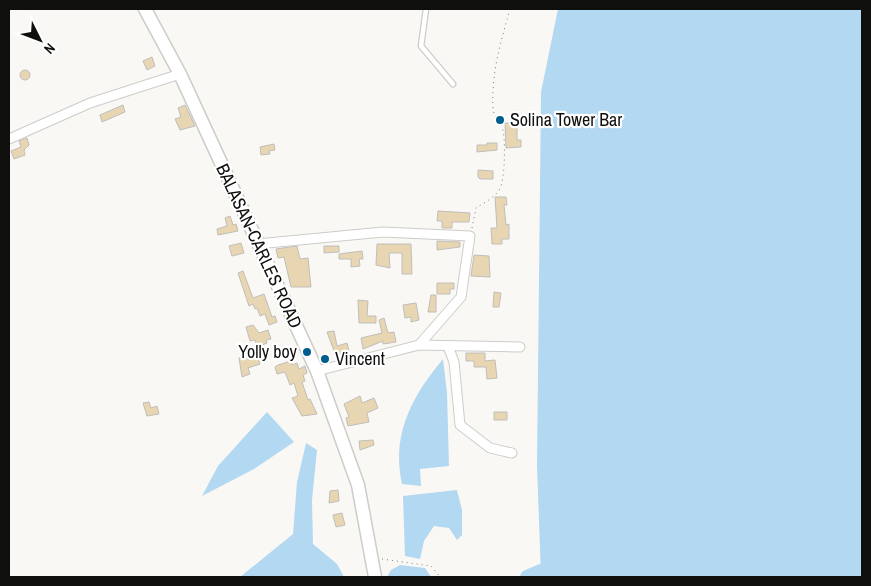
<svg xmlns="http://www.w3.org/2000/svg" width="871" height="586" viewBox="0 0 871 586" font-family="'Archivo Narrow',sans-serif">
	<style>
		.water { fill: #b3d8f1 }
		.lines { fill: none; stroke-linecap: round; stroke-linejoin: round }
		.river { stroke: #b3d8f1; stroke-width: 14 }
		.building { fill: #e7d6b1; stroke: #c0bebb }
		.service-casing { stroke: #cdccc9; stroke-width: 7 }
		.minor-casing { stroke: #cdccc9; stroke-width: 11 }
		.secondary-casing { stroke: #cdccc9; stroke-width: 15 }
		.path { stroke: #7b7b79; stroke-width: 1; stroke-dasharray: 1 4; stroke-linecap: butt }
		.service { stroke: #fff; stroke-width: 4.5 }
		.minor { stroke: #fff; stroke-width: 9 }
		.secondary { stroke: #fff; stroke-width: 12 }
		.poi-dot { fill: #005e8e; stroke: #fff; stroke-width: 2 }
		.labels { text-anchor: middle; stroke-width: 4.5; stroke-linejoin: round; paint-order: stroke }
		.poi-label { font-size: 18px; fill: #0f0f0e; stroke: #fff; text-anchor: start }
		.street-label { font-size: 18px; fill: #0f0f0e; stroke: #fff }
	</style>
	<rect width="100%" height="100%" fill="#faf8f5"/>
	<path class="water" d="M558,9H862V577H541L537,465L541,92Z
		M443,359L447,393L449,466L420,469L421,486L402,484C391,435 412,396 443,359Z
		M267,412L294,442L254,469L202,496L218,466Z
		M306,443L317,450L312,500L313,544L337,564L344,577H240L293,534L297,482Z
		M457,490L462,510V535L457,540L449,528L434,526L424,541L420,559L405,556L403,496Z
		M400,565L425,568L431,577H387L391,570Z"/>
	<g class="lines">
		<path class="river" d="M527,577L541,571"/>
	</g>
	<path class="building" d="M152,57L155,66L147,70L143,61Z
		M20 75a5 5 0 1 1 10 0a5 5 0 1 1-10 0Z
		M123,105L125,112L102,122L100,115Z
		M185,105L195,126L180,130L175,119L181,117L178,108Z
		M505,123H517V140H521V147L506,148Z
		M27,138L29,145L24,150L25,155L14,159L11,151L21,147L19,141Z
		M487,143H497V150L477,152V145H487Z
		M274,144L275,150L269,151L270,154L261,155L260,147Z
		M478,170L493,171V179H480L478,177Z
		M495,197H506L507,205H504L506,225L509,224V239H502V244H492L491,228H497Z
		M438,211L470,213L469,222H452V228H442V221H437Z
		M230,216L233,225L236,224L238,231L218,235L217,229L227,226L225,218Z
		M437,241L460,242V247L437,250Z
		M241,243L244,253L232,256L229,246Z
		M377,244H411L412,274H402V253H389L390,268L376,265Z
		M297,246L300,259L308,258L311,287H291L284,257L278,258L276,249Z
		M324,246H339V252L324,253Z
		M362,251L363,259H359L360,266L351,267V259H339V254Z
		M474,255L489,256L490,277L471,276Z
		M243,271L253,298L264,294L272,317L275,316L277,322L269,325L265,314L260,316L257,308L255,309L253,304L249,306L238,273Z
		M437,283H454V289H450V294H437Z
		M494,292L501,293L499,307H493Z
		M431,295H436V312H428Z
		M358,300L368,301L367,316H376V323H359Z
		M416,303L419,320L411,322V317L405,318L403,305Z
		M384,318L388,333L394,332L396,342L383,344V341L363,349L361,338L382,333L379,320Z
		M253,325L259,333L268,330L271,339L266,340L267,343L257,347L255,340L250,341L246,327Z
		M334,331L337,346L347,343L349,351L336,356L327,332Z
		M466,353H485V361L495,360L497,378L487,379L486,367H474V361H466Z
		M252,354L254,359L258,358L260,364L248,368L250,374L242,377L239,358Z
		M291,361L292,365L297,363L299,369L305,366L307,373L303,375L305,381L302,382L308,400L310,399L317,414L302,416L292,398L298,396L294,383L290,385L285,372L277,374L275,367L278,365Z
		M360,396L362,403L374,398L378,408L367,413L369,422L348,426L346,418L349,417L344,404Z
		M149,402L151,408L157,406L159,414L147,416L143,403Z
		M494,412H507V420H494Z
		M373,440L374,445L360,450L359,441Z
		M338,490L339,501L329,503L330,491Z
		M342,513L345,525L336,527L333,515Z"/>
	<g class="lines">
		<defs>
			<path id="service" d="M426,9L421,46L453,84"/>
			<path id="minor" d="M9,139L90,103L180,74
				M257,244L383,232L470,236L461,297L419,345L317,371
				M419,345L520,347
				M448,346L454,362L460,425L490,448L512,453"/>
			<path id="secondary" d="M145,9L180,74L317,371L358,485L375,577"/>
		</defs>
		<use href="#service" class="service-casing"/>
		<use href="#minor" class="minor-casing"/>
		<use href="#secondary" class="secondary-casing"/>
		<path class="path" d="M472,228L476,208C484,203 496,197 500,188C505,180 506,136 502,127C498,120 493,116 493,107C491,74 501,41 510,9
			M382,559L431,566L440,577"/>
		<use href="#service" class="service"/>
		<use href="#minor" class="minor"/>
		<use href="#secondary" class="secondary"/>
	</g>
	<g class="poi-dot">
		<circle cx="500" cy="120" r="5"/>
		<circle cx="307" cy="352" r="5"/>
		<circle cx="325" cy="359" r="5"/>
	</g>
	<g class="labels">
		<g class="poi-label">
			<text x="510" y="126">Solina Tower Bar</text>
			<text x="297" y="358" text-anchor="end">Yolly boy</text>
			<text x="335" y="365">Vincent</text>
		</g>
		<g class="street-label">
			<text transform="translate(259 246) rotate(65)" y="6">BALASAN-CARLES ROAD</text>
		</g>
	</g>
	<rect width="871" height="586" fill="none" stroke="#0f0f0e" stroke-width="20"/>
	<g transform="translate(40 40) rotate(132)" stroke="#ffffff" stroke-width="4" paint-order="stroke">
	<path d="M0-4L9 19L0 12L-9 19Z" fill="#0f0f0e"/>
	<text y="-8" font-size="14" font-weight="bold" text-anchor="middle" fill="#0f0f0e">N</text>
	</g>
</svg>
